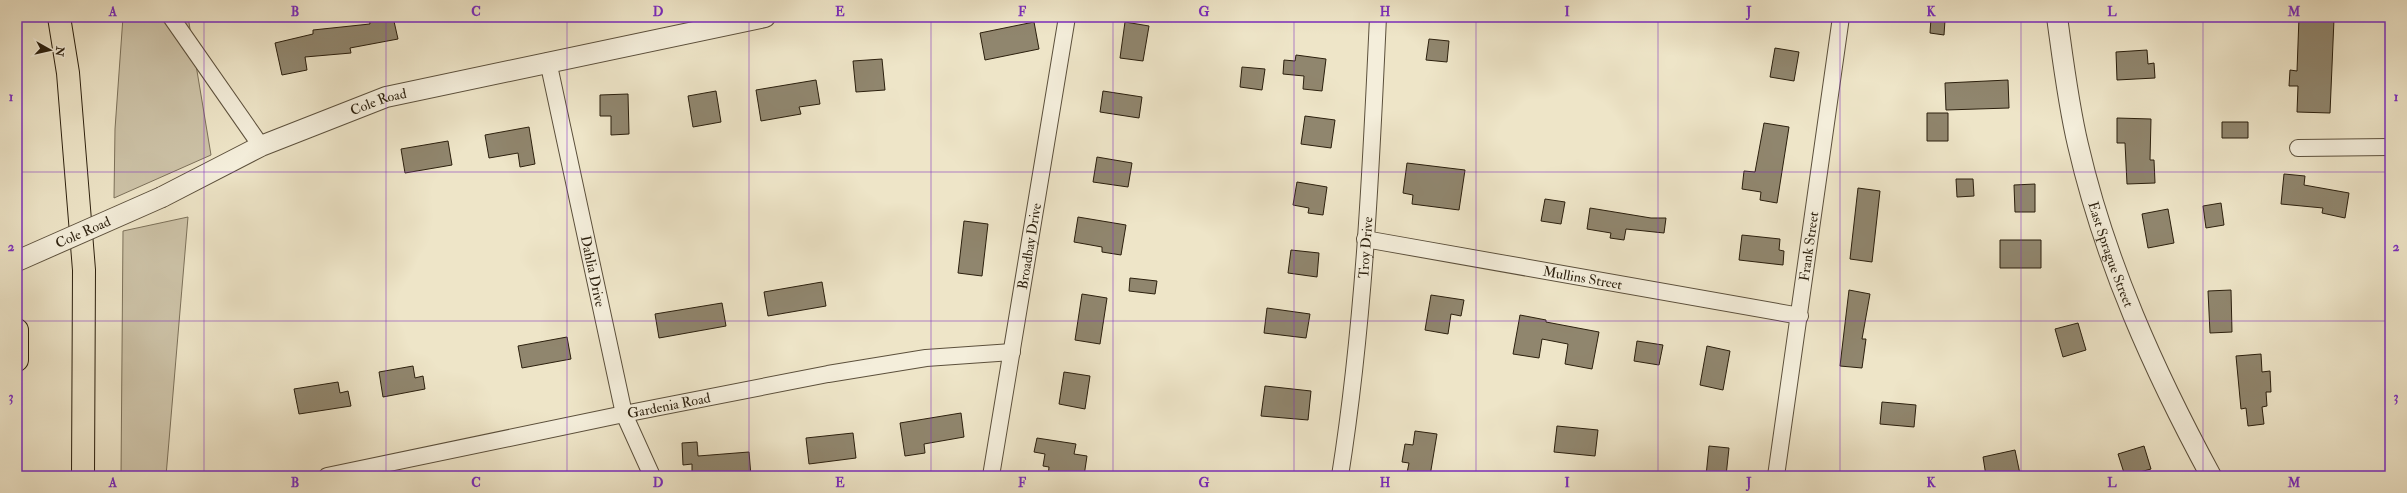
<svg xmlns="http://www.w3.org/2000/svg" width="2407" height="493" viewBox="0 0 2407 493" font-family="'IM FELL Double Pica',serif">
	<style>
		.green { fill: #cdc3a8; stroke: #7c715a }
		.building { fill: #90866e; stroke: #2b1f0d }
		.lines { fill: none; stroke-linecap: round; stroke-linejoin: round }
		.minor-casing { stroke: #5c503c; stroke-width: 18 }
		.tertiary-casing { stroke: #5c503c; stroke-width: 22 }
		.motorway-casing { stroke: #2b1f0d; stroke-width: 24 }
		.minor { stroke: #f4eedb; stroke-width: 16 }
		.tertiary { stroke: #f4eedb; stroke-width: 20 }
		.motorway { stroke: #eee5c8; stroke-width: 22 }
		.tertiary-bridge-casing { stroke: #5c503c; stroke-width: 22; stroke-linecap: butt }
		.tertiary-bridge { stroke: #f4eedb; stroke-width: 20 }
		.grid { fill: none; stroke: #7b2cbf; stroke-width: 1; stroke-opacity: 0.55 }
		.labels { text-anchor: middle; stroke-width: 4; stroke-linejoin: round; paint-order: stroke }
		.street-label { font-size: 14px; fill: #2b1f0d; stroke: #f4eedb }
		.neatline { fill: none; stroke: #7b2cbf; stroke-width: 1.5 }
		.grid-label { font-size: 13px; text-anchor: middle; font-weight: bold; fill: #7b2cbf }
	</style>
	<rect width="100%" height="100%" fill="#eee5c8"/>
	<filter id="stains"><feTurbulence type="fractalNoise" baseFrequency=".005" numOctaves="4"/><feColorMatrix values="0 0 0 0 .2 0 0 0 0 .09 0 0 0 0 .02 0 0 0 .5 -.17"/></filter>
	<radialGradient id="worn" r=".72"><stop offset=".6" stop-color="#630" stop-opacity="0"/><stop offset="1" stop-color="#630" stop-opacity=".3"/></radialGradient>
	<path class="green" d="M123,17H188L211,155L114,198L115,129Z
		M188,217L166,476H121L123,231Z"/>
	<path class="building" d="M369,17H393L398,39L350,48L351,53L305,57L307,70L282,75L275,43L313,34V30L370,24Z
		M2299,17L2334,19L2330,113L2297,112L2298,86H2289L2290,70L2297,71Z
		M1931,18L1945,20L1944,35L1930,33Z
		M1034,22L1039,49L985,60L980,33Z
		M1125,22L1149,26L1143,61L1120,58Z
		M1429,39L1449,41L1447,62L1426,60Z
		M1775,48L1799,52L1794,81L1770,77Z
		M2147,50L2148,64L2154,63L2155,78L2117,80L2116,52Z
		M1296,55L1326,59L1322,91L1303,89L1304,76L1283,74L1284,60L1295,61Z
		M882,59L885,90L856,92L853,61Z
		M1242,67L1265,69L1262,90L1240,87Z
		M816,80L820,104L799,107L801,114L761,121L756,90Z
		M2008,80L2009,108L1946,110L1945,83Z
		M716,91L721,122L693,127L688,96Z
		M1103,91L1142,97L1139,118L1100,112Z
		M628,94L629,134L611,135V116H600V95Z
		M1927,113H1948V141H1927Z
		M1305,116L1335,120L1331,148L1301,144Z
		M2117,118L2151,119L2150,160H2154L2155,183L2127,184L2125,143H2117Z
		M2222,122H2248V138H2222Z
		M1764,123L1789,127L1777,203L1760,200L1761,192L1742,189L1744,171L1755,172Z
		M529,127L535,164L520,167L518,153L489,158L485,135Z
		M448,141L452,165L405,173L401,149Z
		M1097,157L1132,163L1128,187L1093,182Z
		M1407,163L1465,170L1459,210L1412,204L1413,195L1403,193Z
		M2284,174L2305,176L2304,185L2349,193L2345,218L2322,213L2323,208L2281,204Z
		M1956,179H1973L1974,196L1957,197Z
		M1297,182L1327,187L1323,215L1308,213L1309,208L1293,205Z
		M2035,184V212H2015L2014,185Z
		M1858,188L1880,191L1872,262L1850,259Z
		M1545,199L1565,202L1561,224L1541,221Z
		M2221,203L2224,225L2206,228L2203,206Z
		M1590,208L1651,218H1666L1664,233L1626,229L1624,240L1610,238L1611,233L1587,229Z
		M2168,209L2174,243L2148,248L2142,214Z
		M1078,217L1126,225L1121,255L1102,252V247L1074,242Z
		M964,221L988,224L982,276L958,273Z
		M1742,235L1780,239L1779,250L1784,251L1783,265L1739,260Z
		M2000,240H2041V268H2000Z
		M1291,250L1319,253L1317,277L1288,273Z
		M1130,278L1157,281L1155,294L1129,291Z
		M822,282L826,306L768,316L764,292Z
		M1849,290L1870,294L1862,339H1866L1862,368L1840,366Z
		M2231,290L2232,332L2210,333L2208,291Z
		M1082,294L1107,298L1100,344L1075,340Z
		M1431,295L1464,300L1461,316L1451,314L1448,334L1425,330Z
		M722,303L726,326L659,338L655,314Z
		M1267,308L1310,314L1306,338L1264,333Z
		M1520,315L1546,320V322L1599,332L1592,369L1565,364L1568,344L1542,339L1539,358L1513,354Z
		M2078,323L2086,350L2063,357L2055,329Z
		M567,337L571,359L522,368L518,346Z
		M1637,341L1663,345L1659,365L1634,361Z
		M1707,346L1730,351L1723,390L1700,385Z
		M2261,354L2262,372L2270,371L2271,392H2266L2267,406L2262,407L2264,424L2248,426L2246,408L2241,409L2236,356Z
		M413,366L415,378L423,376L425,389L383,397L379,372Z
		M1064,372L1090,376L1085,409L1059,404Z
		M338,382L340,393L348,391L351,406L299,414L294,389Z
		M1265,386L1311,391L1308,420L1261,416Z
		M1882,402L1916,405L1914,427L1880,424Z
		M961,413L964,437L924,444L925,453L905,456L900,423Z
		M1557,426L1598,430L1595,456L1554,452Z
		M1415,431L1437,434L1430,476L1407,473L1409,463L1402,462L1405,444L1413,445Z
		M853,433L856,458L809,464L806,438Z
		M1037,438L1076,444L1074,454L1087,456L1084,476H1048L1049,467L1043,466L1045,454L1034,452Z
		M697,442L698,456L749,452L751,476H692V464L683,465L682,443Z
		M1709,446L1729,448L1726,476H1706Z
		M2144,446L2151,469L2125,476L2118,454Z
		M2015,450L2020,474L1986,476L1983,457Z"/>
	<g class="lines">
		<defs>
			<g id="minor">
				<path d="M171,17L261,146"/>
				<path id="s1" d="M548,61L624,414L652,476"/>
				<path d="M2298,148L2390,147"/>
				<path id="s2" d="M1365,239L1800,316"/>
				<path id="s3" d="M327,476L624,414L828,374L926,358L1012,352"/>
				<path id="s4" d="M991,476L1067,17"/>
				<path id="s5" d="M1340,476C1364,324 1371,170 1378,17"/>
				<path id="s6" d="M1776,476L1841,17"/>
			</g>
			<g id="tertiary">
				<path id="s7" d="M2057,17C2063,60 2068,103 2078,145C2105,262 2154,371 2211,476"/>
				<path id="s8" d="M162,197L261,146L386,97L765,17"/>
			</g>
			<path id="motorway" d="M59,17L68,73L84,270L83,476
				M17,330V360"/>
		</defs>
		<use href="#minor" class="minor-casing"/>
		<use href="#tertiary" class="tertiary-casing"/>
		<use href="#motorway" class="motorway-casing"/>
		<use href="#minor" class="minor"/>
		<use href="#tertiary" class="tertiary"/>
		<use href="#motorway" class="motorway"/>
		<defs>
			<g id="tertiary-bridge">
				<path id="s9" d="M17,261L162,197"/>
			</g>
		</defs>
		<use href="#tertiary-bridge" class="tertiary-bridge-casing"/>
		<use href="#tertiary-bridge" class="tertiary-bridge"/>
	</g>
	<path class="grid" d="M204,17V476M386,17V476M567,17V476M749,17V476M931,17V476M1113,17V476M1294,17V476M1476,17V476M1658,17V476M1840,17V476M2021,17V476M2203,17V476M17,172H2390M17,321H2390"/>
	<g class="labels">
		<g class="street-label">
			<text dy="5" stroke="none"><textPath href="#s8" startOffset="237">Cole Road</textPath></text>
			<text dy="5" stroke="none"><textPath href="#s9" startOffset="72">Cole Road</textPath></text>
			<text dy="5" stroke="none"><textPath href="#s4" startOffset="233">Broadbay Drive</textPath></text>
			<text dy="5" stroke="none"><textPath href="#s5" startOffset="230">Troy Drive</textPath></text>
			<text dy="5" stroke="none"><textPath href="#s6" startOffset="232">Frank Street</textPath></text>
			<text dy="5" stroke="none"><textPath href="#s7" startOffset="244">East Sprague Street</textPath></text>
			<text dy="5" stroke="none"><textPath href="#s1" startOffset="215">Dahlia Drive</textPath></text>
			<text dy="5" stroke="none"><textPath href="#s2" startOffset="221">Mullins Street</textPath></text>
			<text dy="5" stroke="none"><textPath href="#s3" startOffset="349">Gardenia Road</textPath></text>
		</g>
	</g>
	<rect width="2407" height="493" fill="none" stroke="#eee5c8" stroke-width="44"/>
	<g transform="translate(50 50) rotate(98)" stroke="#f4eedb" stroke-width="3" paint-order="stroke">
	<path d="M0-3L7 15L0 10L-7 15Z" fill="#2b1f0d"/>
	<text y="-6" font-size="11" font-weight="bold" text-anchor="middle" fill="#2b1f0d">N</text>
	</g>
	<rect x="22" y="22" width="2363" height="449" class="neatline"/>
	<g class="grid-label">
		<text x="113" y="16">A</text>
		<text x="295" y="16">B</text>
		<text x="476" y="16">C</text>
		<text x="658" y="16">D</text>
		<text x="840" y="16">E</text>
		<text x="1022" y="16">F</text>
		<text x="1204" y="16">G</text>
		<text x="1385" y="16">H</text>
		<text x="1567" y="16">I</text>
		<text x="1749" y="16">J</text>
		<text x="1931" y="16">K</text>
		<text x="2112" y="16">L</text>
		<text x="2294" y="16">M</text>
		<text x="11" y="101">1</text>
		<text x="2396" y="101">1</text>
		<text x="11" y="251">2</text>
		<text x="2396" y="251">2</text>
		<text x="11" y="401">3</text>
		<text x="2396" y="401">3</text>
		<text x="113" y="487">A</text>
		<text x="295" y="487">B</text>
		<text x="476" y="487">C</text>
		<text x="658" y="487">D</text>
		<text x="840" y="487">E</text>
		<text x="1022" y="487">F</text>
		<text x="1204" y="487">G</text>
		<text x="1385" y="487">H</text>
		<text x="1567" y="487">I</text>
		<text x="1749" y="487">J</text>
		<text x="1931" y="487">K</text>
		<text x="2112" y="487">L</text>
		<text x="2294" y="487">M</text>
	</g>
	<rect width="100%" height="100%" filter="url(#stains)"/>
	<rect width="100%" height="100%" fill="url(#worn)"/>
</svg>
